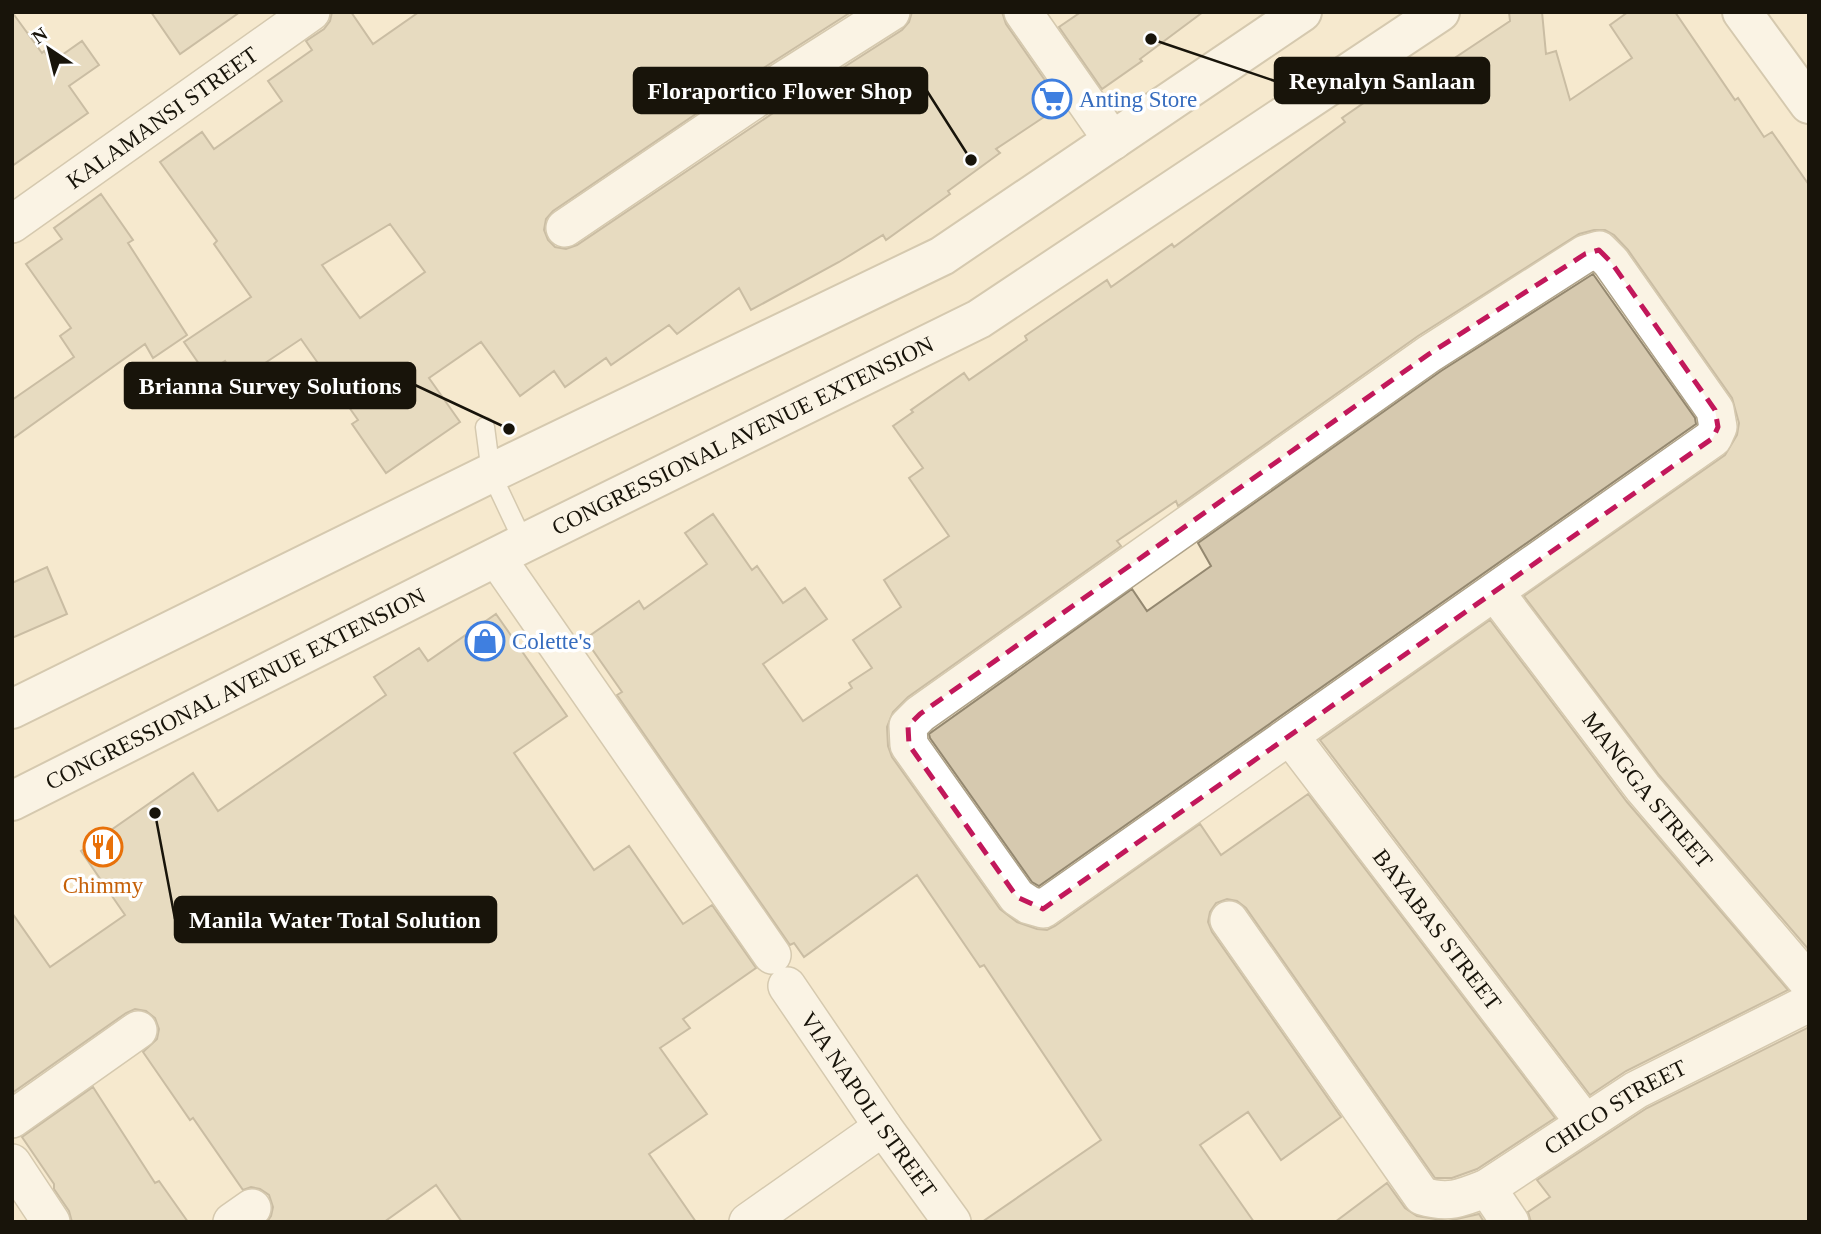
<svg xmlns="http://www.w3.org/2000/svg" width="1821" height="1234" viewBox="0 0 1821 1234" font-family="'Times New Roman',serif">
	<style>
		.building { fill: #d6c9af; stroke: #948870; stroke-width: 2; fill-rule: evenodd }
		.lines { fill: none; stroke-linecap: round; stroke-linejoin: round }
		.lane-casing { stroke: #aea289; stroke-width: 21 }
		.street-casing { stroke: #aea289; stroke-width: 40 }
		.primary-casing { stroke: #aea289; stroke-width: 42 }
		.lane { stroke: #fff; stroke-width: 18 }
		.street { stroke: #fff; stroke-width: 37 }
		.primary { stroke: #fff; stroke-width: 38 }
		.marked { fill: none; stroke: #c2185b; stroke-width: 5; stroke-dasharray: 14 9; stroke-linejoin: round }
		.labels { text-anchor: middle; stroke-width: 7; stroke-linejoin: round; paint-order: stroke }
		.shop-label { font-size: 23px; fill: #366cbe; stroke: #fff; text-anchor: start }
		.street-label { font-size: 23px; fill: #18140a; stroke: #fff }
		.food-label { font-size: 23px; fill: #c56008; stroke: #fff }
		.leader { fill: none; stroke: #18140a; stroke-width: 2.5 }
		.callout-dot { fill: #18140a; stroke: #fff; stroke-width: 2.5 }
		.callout { fill: #18140a; stroke: #18140a; stroke-width: 2.5 }
		.callout-label { font-size: 24px; text-anchor: middle; font-weight: bold; fill: #fff }
	</style>
	<rect width="100%" height="100%" fill="#f6e9ce"/>
	<path class="building" d="M12,12L42,53L44,51L52,62L82,41L99,65L69,86L88,113L12,166Z
		M151,12H240L180,54Z
		M332,12H351L373,44L419,12H851L765,67L553,211L546,219L544,230L548,240L555,247L566,249L577,245L788,103L902,30L909,22L912,12H1002L1006,24L1062,105L996,149L1000,153L948,191L950,194L886,240L883,235L839,262L751,310L739,288L677,334L669,325L611,365L606,358L565,387L554,371L520,396L481,342L429,378L460,422L386,473L352,424L358,420L301,339L238,381L225,361L206,374L184,342L251,297L214,244L217,241L160,162L202,132L214,149L282,101L268,81L312,50L306,41L324,29L330,21ZM390,224L425,272L360,318L322,265Z
		M1081,12H1203L1140,59L1142,61L1102,89L1059,27Z
		M1509,12H1542L1546,54L1556,51L1570,100L1632,58L1610,25L1628,12H1675L1735,100L1738,98L1764,137L1772,132L1809,185V950L1659,775L1524,596L1725,455L1737,435L1739,423L1732,398L1628,250L1614,235L1605,230H1594L1579,234L1418,336L1178,506L1176,501L1117,541L1121,546L908,697L893,712L887,727L888,746L892,757L1000,909L1017,922L1037,929L1047,930L1055,926L1200,824L1221,855L1308,794L1555,1118L1477,1169L1452,1178H1435L1246,908L1237,901L1227,899L1216,903L1210,912L1208,922L1212,932L1341,1117L1281,1160L1248,1112L1200,1145L1254,1222H982L1101,1140L984,965L980,967L917,875L804,957L794,943L790,945L617,695L622,692L585,639L639,601L644,609L707,564L685,533L713,514L752,570L757,566L783,603L805,588L827,619L763,664L803,721L852,688L849,683L872,668L853,640L901,607L884,580L949,536L909,478L923,468L893,426L913,412L911,410L964,373L969,380L1027,340L1025,336L1107,280L1111,287L1172,244L1174,247L1345,122L1342,118L1384,89L1390,98L1435,66L1438,69L1510,21Z
		M101,194L133,240L128,243L187,335L153,358L145,344L12,439V400L74,357L60,336L71,328L26,264L62,239L54,228Z
		M1593,274L1695,418L1696,424L1039,886L1032,882L930,738L929,734L1132,589L1147,611L1211,566L1198,543L1441,371Z
		M47,567L67,614L12,638V583Z
		M496,614L567,716L514,753L594,870L629,846L683,924L712,905L756,968L683,1019L690,1028L660,1048L707,1114L649,1154L696,1222H462L436,1185L384,1222H267L271,1216L273,1207L269,1195L260,1189L251,1187L243,1190L193,1118L190,1120L143,1052L157,1039L159,1029L155,1018L146,1011L135,1009L126,1013L12,1093V913L50,967L125,915L81,851L193,773L218,811L386,695L374,677L419,648L428,661Z
		M1490,620L1627,802L1788,990L1626,1071L1590,1095L1320,740Z
		M1809,1027V1222H1531L1528,1212L1550,1197L1537,1180L1647,1108Z
		M93,1087L155,1183L159,1181L188,1222H72L69,1211L54,1189V1184L22,1137Z
		M1387,1183L1405,1208L1417,1216L1448,1221L1479,1214L1484,1222H1335Z"/>
	<g class="lines">
		<defs>
			<path id="lane" d="M485,427L491,473L524,543"/>
			<g id="street">
				<path d="M1023,12L1113,141"/>
				<path id="s1" d="M12,224L311,12"/>
				<path d="M565,228L776,85L891,12"/>
				<path d="M1599,250L1611,262L1715,410L1718,427L1713,438L1043,909L1029,905L1017,897L909,745L908,726L920,714L1429,354L1585,254Z"/>
				<path d="M496,557L772,955"/>
				<path id="s2" d="M1495,592L1643,788L1809,983"/>
				<path id="s3" d="M1290,736L1585,1123"/>
				<path id="s4" d="M1229,920L1422,1196C1449,1204 1462,1198 1487,1188L1636,1090L1809,1003"/>
				<path id="s5" d="M787,986L883,1127L952,1222"/>
				<path d="M12,1119L138,1030"/>
				<path d="M12,1163L51,1222"/>
				<path d="M1487,1188L1510,1222"/>
				<path d="M232,1222L252,1208"/>
				<path d="M748,1222L883,1127"/>
			</g>
			<g id="primary">
				<path d="M1742,12L1809,104"/>
				<path d="M12,709L491,473L942,256L1302,12"/>
				<path id="s6" d="M12,801L524,543L979,319L1440,12"/>
			</g>
		</defs>
		<use href="#lane" class="lane-casing"/>
		<use href="#street" class="street-casing"/>
		<use href="#primary" class="primary-casing"/>
		<use href="#lane" class="lane"/>
		<use href="#street" class="street"/>
		<use href="#primary" class="primary"/>
	</g>
	<path d="M0 0H1821V1234H0ZM1599,250L1611,262L1715,410L1718,427L1713,438L1043,909L1017,897L909,745L908,726L920,714L1429,354L1585,254Z" fill="#f6e9ce" fill-opacity=".55" fill-rule="evenodd"/>
	<path class="marked" d="M1599,250L1611,262L1715,410L1718,427L1713,438L1043,909L1017,897L909,745L908,726L920,714L1429,354L1585,254Z"/>
	<defs>
		<symbol id="supermarket-ring" viewBox="-11 -11 22 22"><circle r="9.5" fill="#fff" stroke="#3f7fe0" stroke-width="1.5"/><path d="M-6-5.5h2.5l.6 2H6L4.5 2H-2.5L-4.4-4H-6ZM-1.5 3.2a1.3 1.3 0 1 0 .1 0ZM3 3.2a1.3 1.3 0 1 0 .1 0Z" fill="#3f7fe0"/></symbol>
		<symbol id="shop-ring" viewBox="-11 -11 22 22"><circle r="9.5" fill="#fff" stroke="#3f7fe0" stroke-width="1.5"/><path d="M-5-2.5h2.3a2.7 3.5 0 0 1 5.4 0H5L5.5 6h-11ZM-1.5-2.5h3a1.5 2.3 0 0 0-3 0Z" fill="#3f7fe0"/></symbol>
		<symbol id="restaurant-ring" viewBox="-11 -11 22 22"><circle r="9.5" fill="#fff" stroke="#e8710a" stroke-width="1.5"/><path d="M-5-6h1v4h1v-4h1v4h1v-4h1v5L-1.5 .5V6h-2V.5L-5-1ZM5-6V6H3V1.5H1.5Q1.5-4 5-6Z" fill="#e8710a"/></symbol>
	</defs>
	<g fill-rule="evenodd">
		<use href="#supermarket-ring" x="1030" y="77" width="44" height="44"/>
		<use href="#shop-ring" x="463" y="619" width="44" height="44"/>
		<use href="#restaurant-ring" x="81" y="825" width="44" height="44"/>
	</g>
	<g class="labels">
		<g class="shop-label">
			<text x="1079" y="107">Anting Store</text>
			<text x="512" y="649">Colette's</text>
		</g>
		<g class="street-label">
			<text dy="8" stroke="none"><textPath href="#s1" startOffset="184">KALAMANSI STREET</textPath></text>
			<text dy="8" stroke="none"><textPath href="#s6" startOffset="817">CONGRESSIONAL AVENUE EXTENSION</textPath></text>
			<text dy="8" stroke="none"><textPath href="#s6" startOffset="250">CONGRESSIONAL AVENUE EXTENSION</textPath></text>
			<text dy="8" stroke="none"><textPath href="#s2" startOffset="250">MANGGA STREET</textPath></text>
			<text dy="8" stroke="none"><textPath href="#s3" startOffset="243">BAYABAS STREET</textPath></text>
			<text dy="8" stroke="none"><textPath href="#s5" startOffset="144">VIA NAPOLI STREET</textPath></text>
			<text dy="8" stroke="none"><textPath href="#s4" startOffset="556">CHICO STREET</textPath></text>
		</g>
		<g class="food-label">
			<text x="103" y="893">Chimmy</text>
		</g>
	</g>
	<path class="leader" d="M1151 39L1275 81M971 160L927 91M509 429L415 385M155 813L175 919"/>
	<g class="callout-dot">
		<circle cx="1151" cy="39" r="7"/>
		<circle cx="971" cy="160" r="7"/>
		<circle cx="509" cy="429" r="7"/>
		<circle cx="155" cy="813" r="7"/>
	</g>
	<g class="callout">
		<rect x="1275" y="58" width="214" height="45" rx="7"/>
		<rect x="634" y="68" width="293" height="45" rx="7"/>
		<rect x="125" y="363" width="290" height="45" rx="7"/>
		<rect x="175" y="897" width="321" height="45" rx="7"/>
	</g>
	<g class="callout-label">
		<text x="1382" y="89">Reynalyn Sanlaan</text>
		<text x="780" y="99">Floraportico Flower Shop</text>
		<text x="270" y="394">Brianna Survey Solutions</text>
		<text x="335" y="928">Manila Water Total Solution</text>
	</g>
	<rect width="1821" height="1234" fill="none" stroke="#18140a" stroke-width="28"/>
	<g transform="translate(49 49) rotate(325)" stroke="#ffffff" stroke-width="5" paint-order="stroke">
	<path d="M0-5L12 26L0 18L-12 26Z" fill="#18140a"/>
	<text y="-10" font-size="19" font-weight="bold" text-anchor="middle" fill="#18140a">N</text>
	</g>
</svg>
